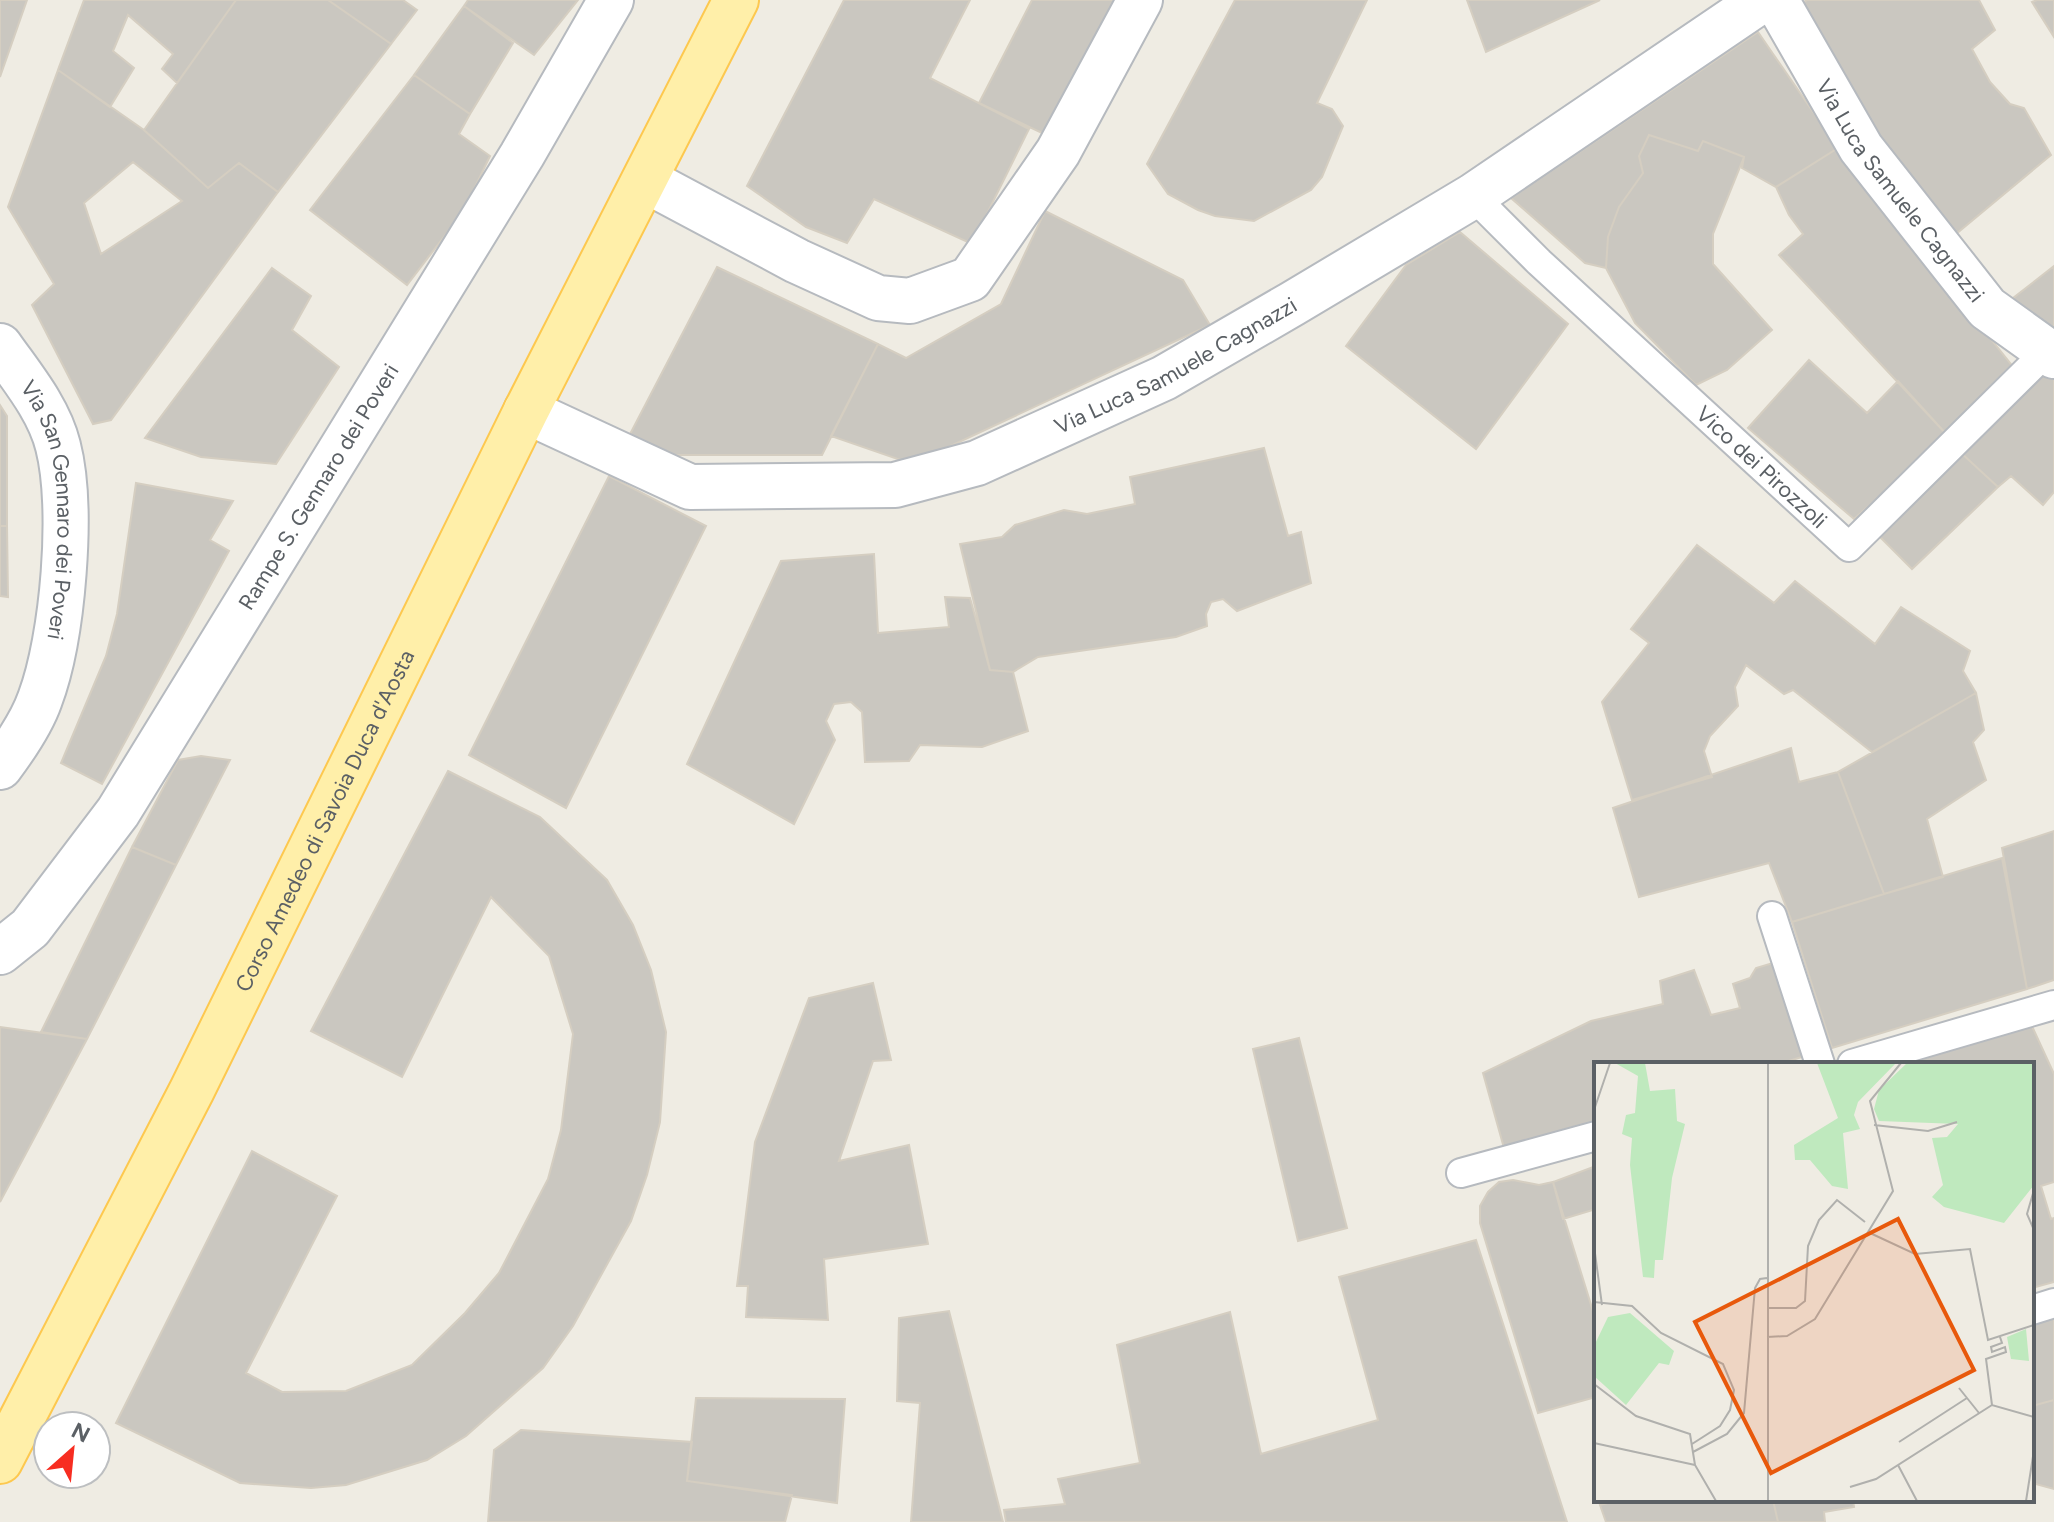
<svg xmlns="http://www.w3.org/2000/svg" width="2054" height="1522" viewBox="0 0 2054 1522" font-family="Figtree,sans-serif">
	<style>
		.building { fill: #cac7c0; stroke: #d5cec1; stroke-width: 2; fill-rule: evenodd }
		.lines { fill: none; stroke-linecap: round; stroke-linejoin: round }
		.service-casing { stroke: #b6babf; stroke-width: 32 }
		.minor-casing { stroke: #b6babf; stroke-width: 48 }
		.primary-casing { stroke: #fdc84f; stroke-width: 48 }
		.service { stroke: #fff; stroke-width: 28 }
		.minor { stroke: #fff; stroke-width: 44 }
		.primary { stroke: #ffefa9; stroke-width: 44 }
		.labels { text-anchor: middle; stroke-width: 6; stroke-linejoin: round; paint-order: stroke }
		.street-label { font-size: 22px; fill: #5b6065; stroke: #fff }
		.inset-road { fill: none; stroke: #b0b0ad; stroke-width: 2 }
		.view { fill: #e8590c; fill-opacity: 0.15; stroke: #e8590c; stroke-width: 4 }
		.inset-edge { fill: none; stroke: #5b6065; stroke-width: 4 }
	</style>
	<rect width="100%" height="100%" fill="#efece3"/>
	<path class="building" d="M0,0H27L0,77Z
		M84,0H236L177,83L162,69L173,54L128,15L113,51L134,68L110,107L58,70Z
		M236,0H328L391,44L278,192L239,163L208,188L144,130Z
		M328,0H403L417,10L391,44Z
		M468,0H578L534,55L464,6Z
		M844,0H970L930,78L1029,129L972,244L874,199L847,243L806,227L747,186Z
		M1032,0H1115L1044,134L979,103Z
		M1235,0H1367L1317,103L1332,109L1343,126L1322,177L1311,190L1254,221L1215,216L1198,210L1168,194L1147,164Z
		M1467,0H1600L1486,52Z
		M1807,0H1979L1995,30L1972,49L1990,82L2010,104L2024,108L2051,155L1950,239L1793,9Z
		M2037,0H2054V37L2032,2Z
		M464,6L513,43L470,114L414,75Z
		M1758,32L1838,148L1776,187L1742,168L1744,157L1703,141L1698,151L1649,135L1639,156L1643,173L1619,207L1608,237L1606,268L1585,263L1511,198Z
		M58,70L144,130L208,188L239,163L278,192L111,420L93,424L32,305L54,284L8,207ZM133,162L182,201L101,254L84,203Z
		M414,75L470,114L459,134L490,156L463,212L407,285L310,210Z
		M1649,135L1698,151L1703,141L1744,157L1713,234V264L1772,330L1727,370L1696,385L1635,323L1606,268L1608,237L1619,207L1643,173L1639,156Z
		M1838,148L2014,368L1948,436L1779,255L1803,234L1789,215L1776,187Z
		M1045,211L1183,280L1210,325L912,464L831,436L878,344L906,358L1001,304Z
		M1460,232L1568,324L1476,449L1346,346L1406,265Z
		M2054,266V329L2008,302Z
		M717,267L878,344L822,455H670L629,436Z
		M272,268L311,296L292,330L339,367L276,464L201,457L145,438Z
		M1809,360L1867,413L1898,381L1948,436L1854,519L1748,428Z
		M2043,366L2054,372V492L2043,505L2011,476L1998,487L1959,451Z
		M0,405L7,416V526H0Z
		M1264,448L1288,536L1301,532L1311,583L1237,611L1223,599L1211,602L1206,614L1207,626L1176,637L1038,657L1013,672L990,670L960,544L1002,537L1015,525L1064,510L1087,514L1135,504L1130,477Z
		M1959,451L1998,487L1912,569L1876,533Z
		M609,476L706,526L566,808L469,755Z
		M136,483L233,501L210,540L229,551L102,784L61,763L106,656L117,614Z
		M0,526H7L8,597L0,596Z
		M1697,545L1774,603L1795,581L1875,644L1901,607L1970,651L1963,671L1976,693L1872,752L1793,690L1784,694L1746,665L1735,687L1738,706L1710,736L1704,751L1712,777L1632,800L1602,702L1649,643L1631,629Z
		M874,554L878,633L949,627L945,597L970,598L990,670L1013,672L1028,731L982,747L920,745L909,761L865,762L862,712L851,702L834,704L826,721L835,740L794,824L687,764L781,561Z
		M1976,693L1984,730L1973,742L1986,780L1927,819L1943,877L1884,894L1838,772Z
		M1791,748L1799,782L1838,772L1884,894L1792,922L1769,863L1639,897L1613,808Z
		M201,756L230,760L176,865L132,847L178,760Z
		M448,771L540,817L607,880L633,925L651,970L666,1032L660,1122L647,1175L631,1221L573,1326L543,1368L466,1436L427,1460L346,1485L311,1488L240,1483L116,1423L252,1151L337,1196L246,1373L282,1392L346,1391L412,1365L465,1313L499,1273L548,1179L561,1130L573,1034L549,956L491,897L402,1077L311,1031Z
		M2054,831V980L2027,989L2002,848Z
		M132,847L176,865L87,1039L41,1032Z
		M2002,858L2027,989L1832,1048L1792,922Z
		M1773,963L1805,1056L1779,1064H1596V1120L1504,1148L1483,1073L1591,1021L1663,1004L1660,981L1694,970L1711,1015L1740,1008L1733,984L1750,978L1756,968Z
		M873,983L891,1060L873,1061L839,1161L909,1145L928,1244L824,1259L828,1320L746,1317L748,1286H737L755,1142L809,998Z
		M2031,1024L2054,1074V1182L2041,1186L2051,1219L2054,1218V1282L2032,1288V1064H1906Z
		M0,1027L87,1039L0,1202Z
		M1299,1038L1347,1228L1298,1241L1253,1049Z
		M1596,1166V1209L1563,1219L1553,1182Z
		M1513,1180L1539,1185L1553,1182L1596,1321V1397L1538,1413L1480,1223V1206L1488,1192L1499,1182Z
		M1476,1240L1567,1522H1006L1004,1510L1065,1504L1058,1479L1140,1463L1117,1345L1230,1312L1261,1454L1378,1420L1339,1277Z
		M949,1311L1003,1522H911L920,1403L897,1401L899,1318Z
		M2054,1315V1400L2032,1406V1322Z
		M696,1398L845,1399L837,1503L687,1481Z
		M2054,1400V1489L2032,1483V1406Z
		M521,1430L692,1442L687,1481L792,1495L785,1522H488L494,1450Z
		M1619,1500H1773L1778,1522H1606L1600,1505Z
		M1773,1500H1853L1854,1507L1824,1512L1825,1522H1778Z"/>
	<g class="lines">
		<defs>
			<g id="service">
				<path id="s1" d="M1473,196L1539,262L1849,547L2045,353"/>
				<path d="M1772,916L1820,1064"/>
				<path d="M1852,1064L2054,1005"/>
				<path d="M1461,1173L1596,1136"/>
				<path d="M2032,1310L2054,1303"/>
			</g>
			<g id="minor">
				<path id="s2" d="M1776,0L1861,148L1987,308L2054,356"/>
				<path d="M645,180L797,261L878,298L910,301L970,279L1058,152L1140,0"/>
				<path id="s3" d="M0,346C21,376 49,409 58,446C74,508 63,638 40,699C32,722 15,747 0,767"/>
				<path id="s4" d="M526,411L690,487L895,485L977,463L1164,378L1292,304L1473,196L1762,0"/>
				<path id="s5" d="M0,952L30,928L118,812L522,155L611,0"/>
			</g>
			<g id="primary">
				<path id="s6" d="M0,1461L192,1090L526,411L736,0"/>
			</g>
		</defs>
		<use href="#service" class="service-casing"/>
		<use href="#minor" class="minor-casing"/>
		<use href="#primary" class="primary-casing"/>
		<use href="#service" class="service"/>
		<use href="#minor" class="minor"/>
		<use href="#primary" class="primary"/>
	</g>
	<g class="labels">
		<g class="street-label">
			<text dy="8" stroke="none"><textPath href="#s2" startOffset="228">Via Luca Samuele Cagnazzi</textPath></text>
			<text dy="8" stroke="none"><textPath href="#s4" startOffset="692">Via Luca Samuele Cagnazzi</textPath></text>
			<text dy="8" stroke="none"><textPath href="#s1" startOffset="396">Vico dei Pirozzoli</textPath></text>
			<text dy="8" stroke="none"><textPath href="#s5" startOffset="566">Rampe S. Gennaro dei Poveri</textPath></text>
			<text dy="8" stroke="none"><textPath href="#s3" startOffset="178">Via San Gennaro dei Poveri</textPath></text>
			<text dy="8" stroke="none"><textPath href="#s6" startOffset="718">Corso Amedeo di Savoia Duca d'Aosta</textPath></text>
		</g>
	</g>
	<g transform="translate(1594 1062)">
		<rect width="440" height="440" fill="#efece3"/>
		<path d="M21,1H51L56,29L81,27L83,59L91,62L78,116L69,198H61L60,216L49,215L36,103L38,76L28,72L32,53L41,51L44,14ZM223,1H302L264,40L260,53L266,67L249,71L254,127L238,124L216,98H201L200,83L244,56ZM313,1H440V123L410,161L350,145L338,135L349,123L338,76L353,75L364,62L285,59L280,47L285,28ZM36,251L80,289L75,303L65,301L32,343L0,314V284L14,255ZM432,267L435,299L417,297L413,275Z" fill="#bfe9be"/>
		<path class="inset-road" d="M0,48L16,1M280,63L334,69L363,60M440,128L433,152L440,168M276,171L321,192L376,187L394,278L440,263M0,184L8,243M0,240L38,244L67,271L129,302L140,328L136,348L126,364L98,382M173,246H202L211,239L214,184L225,158L243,138L271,160M173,275L193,274L221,257L299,129L276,39L307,1M0,322L42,354L96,372L101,403L122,439M365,326L385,351M398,343L392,297L412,290L411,285L398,290L397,285L408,281L406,275M305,380L373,336M0,381L101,403M99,390L133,372L150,351L161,226L166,217L173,216M304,403L323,439M256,425L282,417L398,343L440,355M174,439V1M432,439L440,388"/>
		<path class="view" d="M304,157L380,308L177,411L101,260Z"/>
		<rect width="440" height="440" class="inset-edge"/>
	</g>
	<g transform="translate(72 1450) rotate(27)"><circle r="38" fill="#ffffff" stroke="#bdbfc1" stroke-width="2"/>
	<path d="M0-6L14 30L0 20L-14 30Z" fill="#f72d21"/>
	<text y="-12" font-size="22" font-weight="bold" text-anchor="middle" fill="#5b6065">N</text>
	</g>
</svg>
